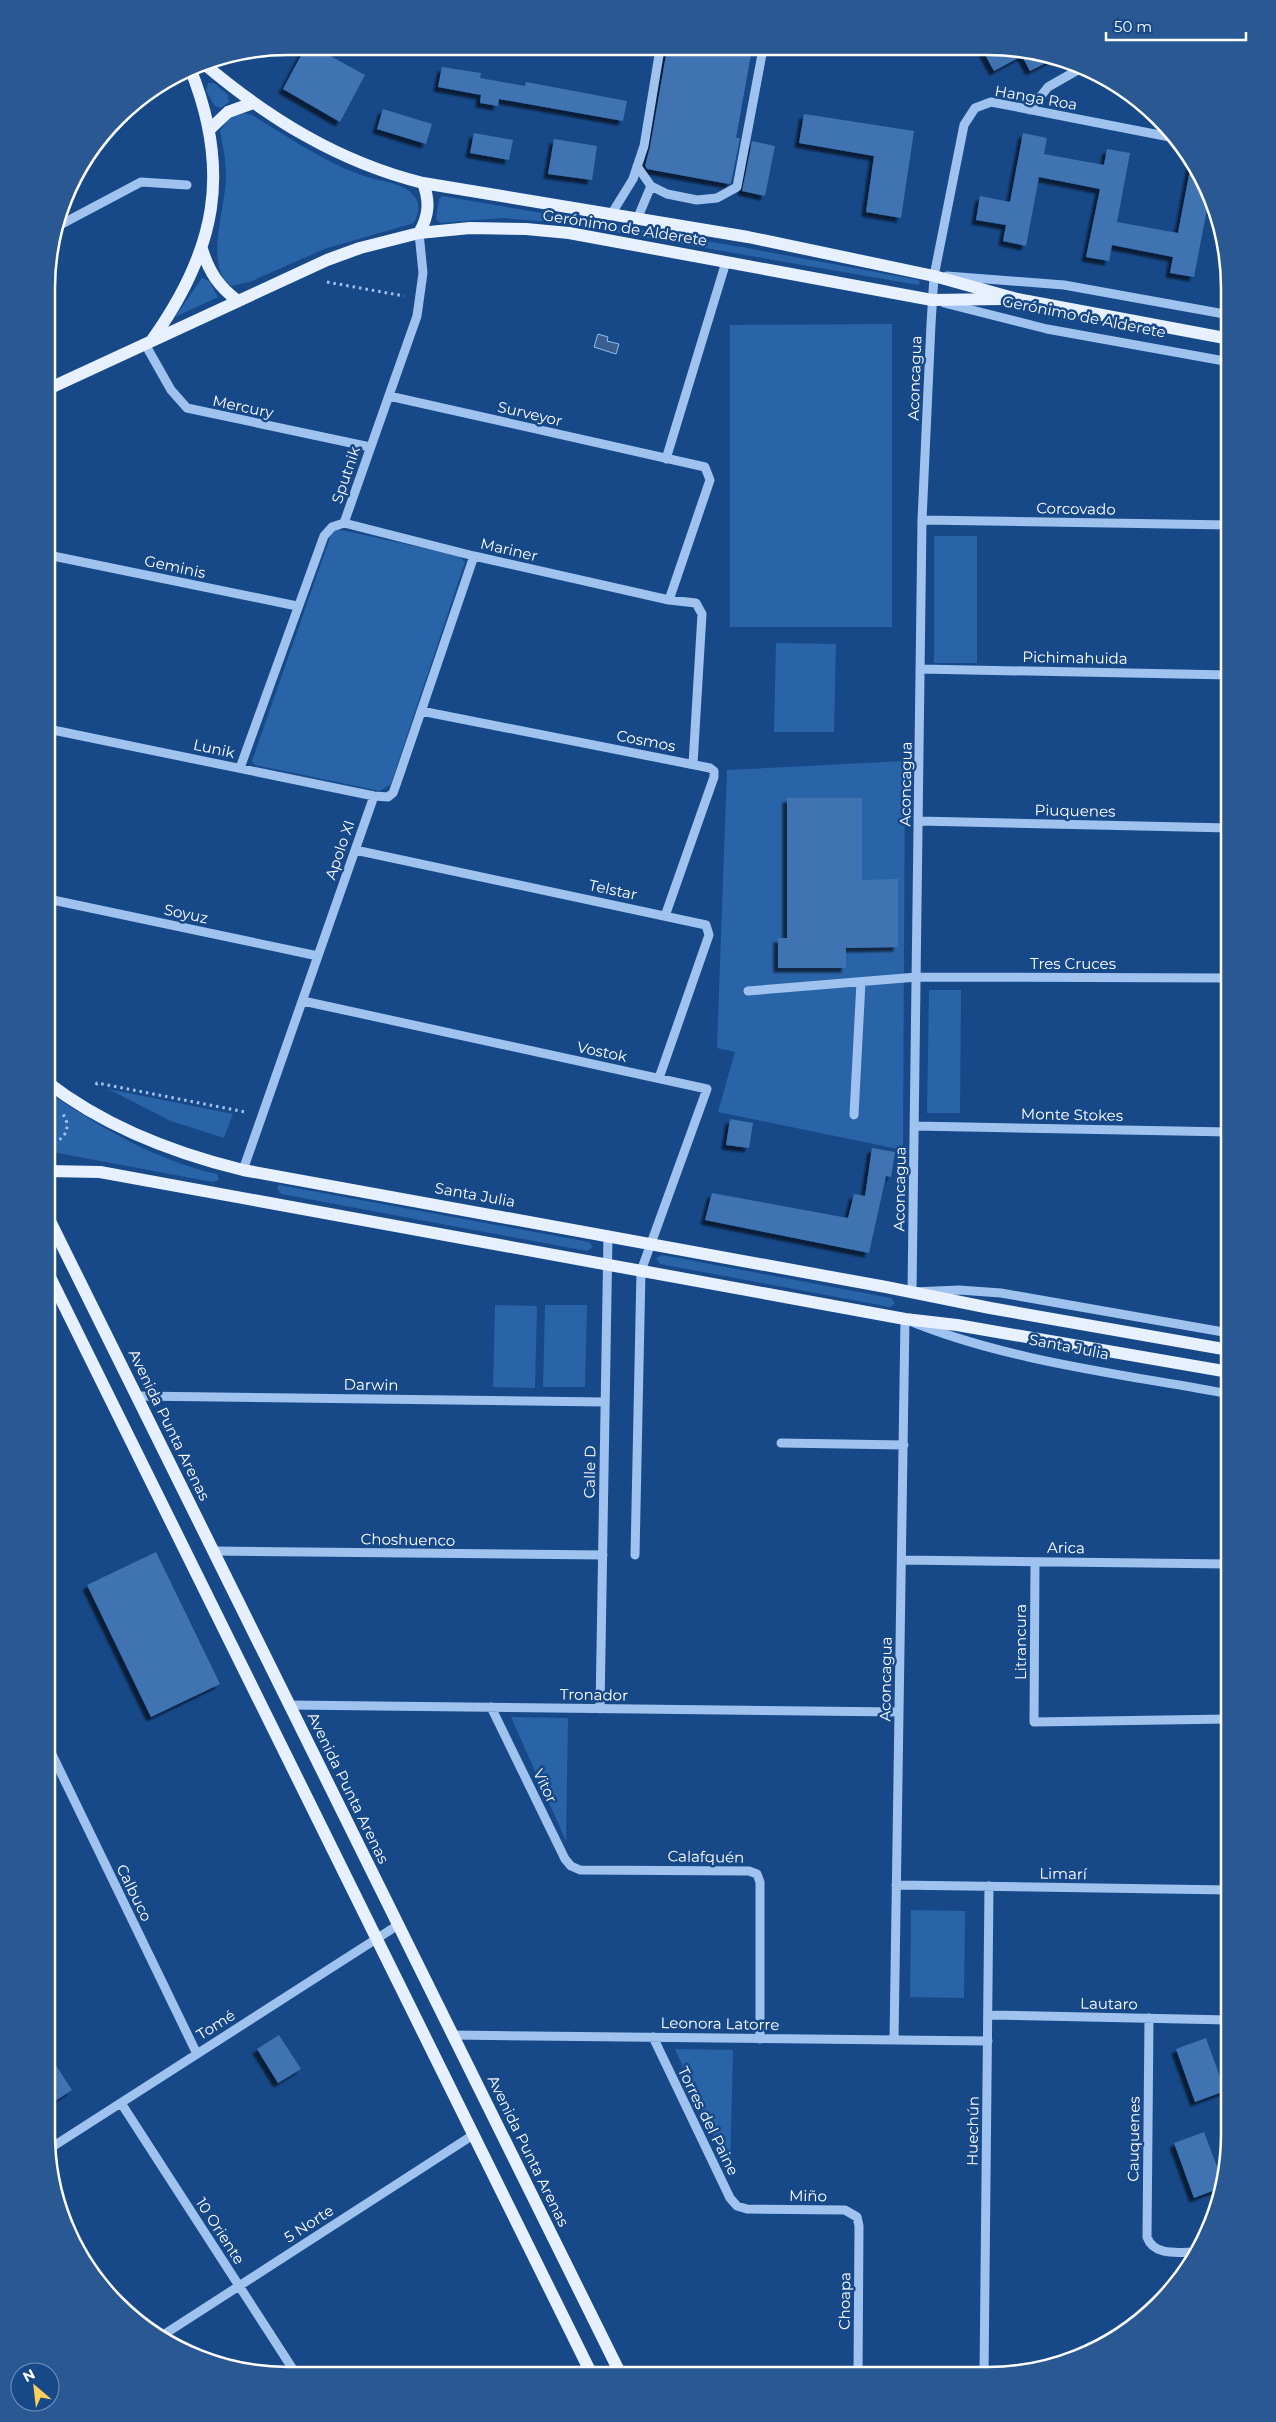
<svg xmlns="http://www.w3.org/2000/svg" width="1276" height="2422" viewBox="0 0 1276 2422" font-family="Montserrat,sans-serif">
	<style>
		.green { fill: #2963a8 }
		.water { fill: #3a5f8f; stroke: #91bef1 }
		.building { fill: #3f73b2; filter: url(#shadow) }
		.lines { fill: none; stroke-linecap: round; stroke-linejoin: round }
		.path { stroke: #9fc3ee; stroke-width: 3; stroke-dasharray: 2.5 4; stroke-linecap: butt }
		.minor { stroke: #9fc3ee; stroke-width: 9 }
		.major { stroke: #e6f0ff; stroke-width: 12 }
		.labels { text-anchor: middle; stroke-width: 5; stroke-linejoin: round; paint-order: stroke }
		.street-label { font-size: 15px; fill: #fff; stroke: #174989 }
		.rim { fill: none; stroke: #fff; stroke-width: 2.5 }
	</style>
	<defs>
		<filter id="shadow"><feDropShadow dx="-4.5" dy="4.5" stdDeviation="1" flood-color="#0009"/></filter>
	</defs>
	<rect width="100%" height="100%" fill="#174989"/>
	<path class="green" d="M208,83H214L228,95L229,102L221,108L215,106L206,91Z
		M243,113L252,115C292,139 329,166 374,179C387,182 404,184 413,195C421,203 419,213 414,223L324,249L252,281L232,286C203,269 226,206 226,177C226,161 223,146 220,131L230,117Z
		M442,196L741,247L919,280L920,283L918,285L561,223L503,218L440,223L436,219L439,199Z
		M202,278L209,281L218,297L175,317Z
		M892,324V627H730V325Z
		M337,529L459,556L465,562L391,784L380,791L255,765L252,761L332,532Z
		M934,536H977V663H934Z
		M776,643L836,644L834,732H774Z
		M905,761L903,1150L718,1112L735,1052L717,1048L727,770Z
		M929,990H961L960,1113H927Z
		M108,1089L233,1114L224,1138L171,1121Z
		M47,1092C101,1127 154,1160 217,1174L219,1180L212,1182L47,1151Z
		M279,1185L589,1242L593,1247L587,1251L281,1194L277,1188Z
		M662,1255L891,1298L895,1303L890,1307L660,1264L656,1258Z
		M495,1305L537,1306L535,1388L493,1387Z
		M545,1305H587L585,1387H543Z
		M511,1717L568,1718L566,1841Z
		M911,1910L965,1911L964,1998L910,1997Z
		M675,2049L733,2050L730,2173Z"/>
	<path class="water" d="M598,334L608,337L607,341L619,344L616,354L594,347Z"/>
	<path class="building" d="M306,46H312L365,75L340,122L283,89Z
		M667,49H752L736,138H740L731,183L729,184L647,169L645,166L650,147Z
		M983,51H1035L1056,58L1030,71L1022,56L994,71Z
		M442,67L481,73L480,78L525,86L526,82L627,101L623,121L499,99L498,106L480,103L481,95L438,87Z
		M383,109L432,124L426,144L377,129Z
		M804,114L914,131L901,218L866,212L874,156L799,143Z
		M474,133L513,140L509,160L470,153Z
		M1023,133L1047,138L1044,154L1104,165L1107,149L1130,153L1117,222L1178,233L1192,159L1217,210L1207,209L1194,277L1170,273L1173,257L1112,245L1109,261L1086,257L1100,189L1039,177L1026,246L1003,241L1006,225L976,220L980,196L1010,202Z
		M554,139L597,146L592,180L548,174Z
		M752,141L775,146L765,196L742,191Z
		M787,798H862V880L898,879V947L846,948V968H778V938H787Z
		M730,1119L753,1123L749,1148L726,1145Z
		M872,1148L895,1152L891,1177L886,1176L869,1253L705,1220L712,1193L848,1218L854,1194L865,1196Z
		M156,1552L220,1684L151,1717L87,1585Z
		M279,2035L301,2069L278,2083L257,2049Z
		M1206,2038L1225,2091L1195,2102L1176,2049Z
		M46,2050L72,2090L46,2107Z
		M1204,2132L1222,2180L1220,2188L1194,2198L1174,2143Z"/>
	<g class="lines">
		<path class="path" d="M327,282L404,296
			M96,1085L97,1083L245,1112
			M47,1109H57
			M47,1143C65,1143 73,1126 62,1113"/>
		<path class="minor" d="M1030,110L1048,87L1083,67
			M1175,138L991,102L975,108L964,125L934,276L931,324L922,520L912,1292L959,1290L1001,1293L1229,1333
			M637,166L651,186L667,194L697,200L717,198L737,187L763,49
			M612,213L633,179L644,146L660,49
			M638,217L651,186
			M58,226L141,182L187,185
			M947,276L1064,285L1230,315
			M944,303L1047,329L1230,362
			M145,344L171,390L187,408L370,447
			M389,396L705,467L710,480L669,600
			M666,459L726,262
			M922,520L1230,525
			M344,523L474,556L669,600L696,603L702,614L693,764
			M344,523L417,316L423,273L419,233
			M48,555L297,606
			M921,669L1230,675
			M421,711L710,768L714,771V777L665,916
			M48,729L374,796L388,797L393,793L397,782L474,556
			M240,768L324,536L332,527L344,523
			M919,821L1230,828
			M355,850L706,925L709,935L659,1078
			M48,899L318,956
			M748,991L917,977L1230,978
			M303,1001L707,1089L641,1271L635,1555
			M854,1115L861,982
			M915,1126L1230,1132
			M243,1170L374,796
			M136,1396L605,1402
			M781,1443L904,1445
			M213,1551L603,1555
			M902,1560L1229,1564
			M1035,1562L1034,1722L1229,1719
			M289,1705L899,1712
			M491,1707L565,1859L571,1866L580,1870L749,1871L757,1874L760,1882V2039
			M600,1709L608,1235
			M47,1744L197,2054
			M896,1885L1229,1890
			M988,2015L1229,2020
			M1149,2018L1147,2237C1154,2257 1180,2252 1196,2252
			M452,2035L988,2041
			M653,2037L730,2198L737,2206L747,2209L845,2210L857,2217L859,2226L858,2375
			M894,2040L905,1319C1005,1361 1123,1374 1229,1394
			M121,2103L296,2374
			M49,2149L398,1925
			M160,2337L473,2135
			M620,2373L722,2375
			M984,2376L989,1886"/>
		<path class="major" d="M203,63C269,119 339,162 423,183L748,237L934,276L1017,299L1230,339
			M209,130L228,112L253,103
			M419,233C429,216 430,201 423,183
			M202,249C209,272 219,287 238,301
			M152,340C216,250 232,172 190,68
			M48,389L327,260L360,248L419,233L470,228L526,229L569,233L932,300L1002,299
			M47,1082C105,1127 173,1153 243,1170L886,1287L990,1308L1229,1350
			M47,1171L100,1172L905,1319L957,1325L1229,1372
			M47,1215L621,2375
			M47,1271L592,2375"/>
	</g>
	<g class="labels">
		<g class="street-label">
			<text transform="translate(1036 98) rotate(10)" y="5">Hanga Roa</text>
			<text transform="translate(625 228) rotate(9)" y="5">Gerónimo de Alderete</text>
			<text transform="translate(1084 317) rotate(11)" y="5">Gerónimo de Alderete</text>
			<text transform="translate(915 378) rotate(-88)" y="5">Aconcagua</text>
			<text transform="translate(243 407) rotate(12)" y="5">Mercury</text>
			<text transform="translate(530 414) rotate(13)" y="5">Surveyor</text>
			<text transform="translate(346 475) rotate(-71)" y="5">Sputnik</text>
			<text transform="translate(1076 509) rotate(1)" y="5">Corcovado</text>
			<text transform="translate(509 550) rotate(13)" y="5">Mariner</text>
			<text transform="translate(175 567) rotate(12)" y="5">Geminis</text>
			<text transform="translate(1075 658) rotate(1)" y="5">Pichimahuida</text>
			<text transform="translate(646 741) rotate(11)" y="5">Cosmos</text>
			<text transform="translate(214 749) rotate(12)" y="5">Lunik</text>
			<text transform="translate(906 784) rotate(-89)" y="5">Aconcagua</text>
			<text transform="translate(1075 811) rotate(1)" y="5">Piuquenes</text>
			<text transform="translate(340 850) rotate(-71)" y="5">Apolo XI</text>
			<text transform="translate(613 890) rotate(12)" y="5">Telstar</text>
			<text transform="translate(186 914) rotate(12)" y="5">Soyuz</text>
			<text x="1073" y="969">Tres Cruces</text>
			<text transform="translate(602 1052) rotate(12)" y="5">Vostok</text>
			<text transform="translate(1072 1115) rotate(1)" y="5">Monte Stokes</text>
			<text transform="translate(900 1189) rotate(-89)" y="5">Aconcagua</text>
			<text transform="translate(475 1195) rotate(10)" y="5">Santa Julia</text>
			<text transform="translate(1069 1347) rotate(11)" y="5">Santa Julia</text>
			<text transform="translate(371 1385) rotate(1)" y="5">Darwin</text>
			<text transform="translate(169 1425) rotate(64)" y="5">Avenida Punta Arenas</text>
			<text transform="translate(590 1472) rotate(-89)" y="5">Calle D</text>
			<text transform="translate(408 1540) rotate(1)" y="5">Choshuenco</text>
			<text transform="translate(1066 1548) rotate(1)" y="5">Arica</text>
			<text transform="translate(1021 1642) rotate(-90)" y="5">Litrancura</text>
			<text transform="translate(886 1679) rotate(-89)" y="5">Aconcagua</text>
			<text transform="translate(594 1695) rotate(1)" y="5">Tronador</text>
			<text transform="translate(545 1786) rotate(64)" y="5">Vitor</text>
			<text transform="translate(348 1788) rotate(64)" y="5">Avenida Punta Arenas</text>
			<text transform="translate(706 1857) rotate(1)" y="5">Calafquén</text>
			<text transform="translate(1063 1874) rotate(1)" y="5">Limarí</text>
			<text transform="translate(134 1893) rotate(64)" y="5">Calbuco</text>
			<text transform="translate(1109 2004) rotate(1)" y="5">Lautaro</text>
			<text transform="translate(720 2024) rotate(1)" y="5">Leonora Latorre</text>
			<text transform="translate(216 2025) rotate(-32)" y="5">Tomé</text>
			<text transform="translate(708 2121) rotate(64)" y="5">Torres del Paine</text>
			<text transform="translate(973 2131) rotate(-89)" y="5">Huechún</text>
			<text transform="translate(1134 2139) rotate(-89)" y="5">Cauquenes</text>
			<text transform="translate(528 2151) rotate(64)" y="5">Avenida Punta Arenas</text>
			<text transform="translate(808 2196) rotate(1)" y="5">Miño</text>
			<text transform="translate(309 2224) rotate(-33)" y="5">5 Norte</text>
			<text transform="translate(220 2231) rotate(57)" y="5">10 Oriente</text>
			<text transform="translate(845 2301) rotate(-89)" y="5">Choapa</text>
		</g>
	</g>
	<path d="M0 0H1276V2422H0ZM288 55H988A233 233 0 0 1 1221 288V2134A233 233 0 0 1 988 2367H288A233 233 0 0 1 55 2134V288A233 233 0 0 1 288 55Z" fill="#2a5892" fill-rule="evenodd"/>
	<path class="rim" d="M288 55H988A233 233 0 0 1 1221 288V2134A233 233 0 0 1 988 2367H288A233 233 0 0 1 55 2134V288A233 233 0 0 1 288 55Z"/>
	<g transform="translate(35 2387) rotate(332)"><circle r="24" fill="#174989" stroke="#7492b8"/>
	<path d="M0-4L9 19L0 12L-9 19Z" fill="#ffcf5c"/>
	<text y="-8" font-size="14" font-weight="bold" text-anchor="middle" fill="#ffffff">N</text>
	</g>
	<path d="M1106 32v8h140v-8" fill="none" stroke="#ffffff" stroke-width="2.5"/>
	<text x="1114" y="32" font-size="15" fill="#ffffff" stroke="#174989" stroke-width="4" paint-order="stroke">50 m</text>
</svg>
